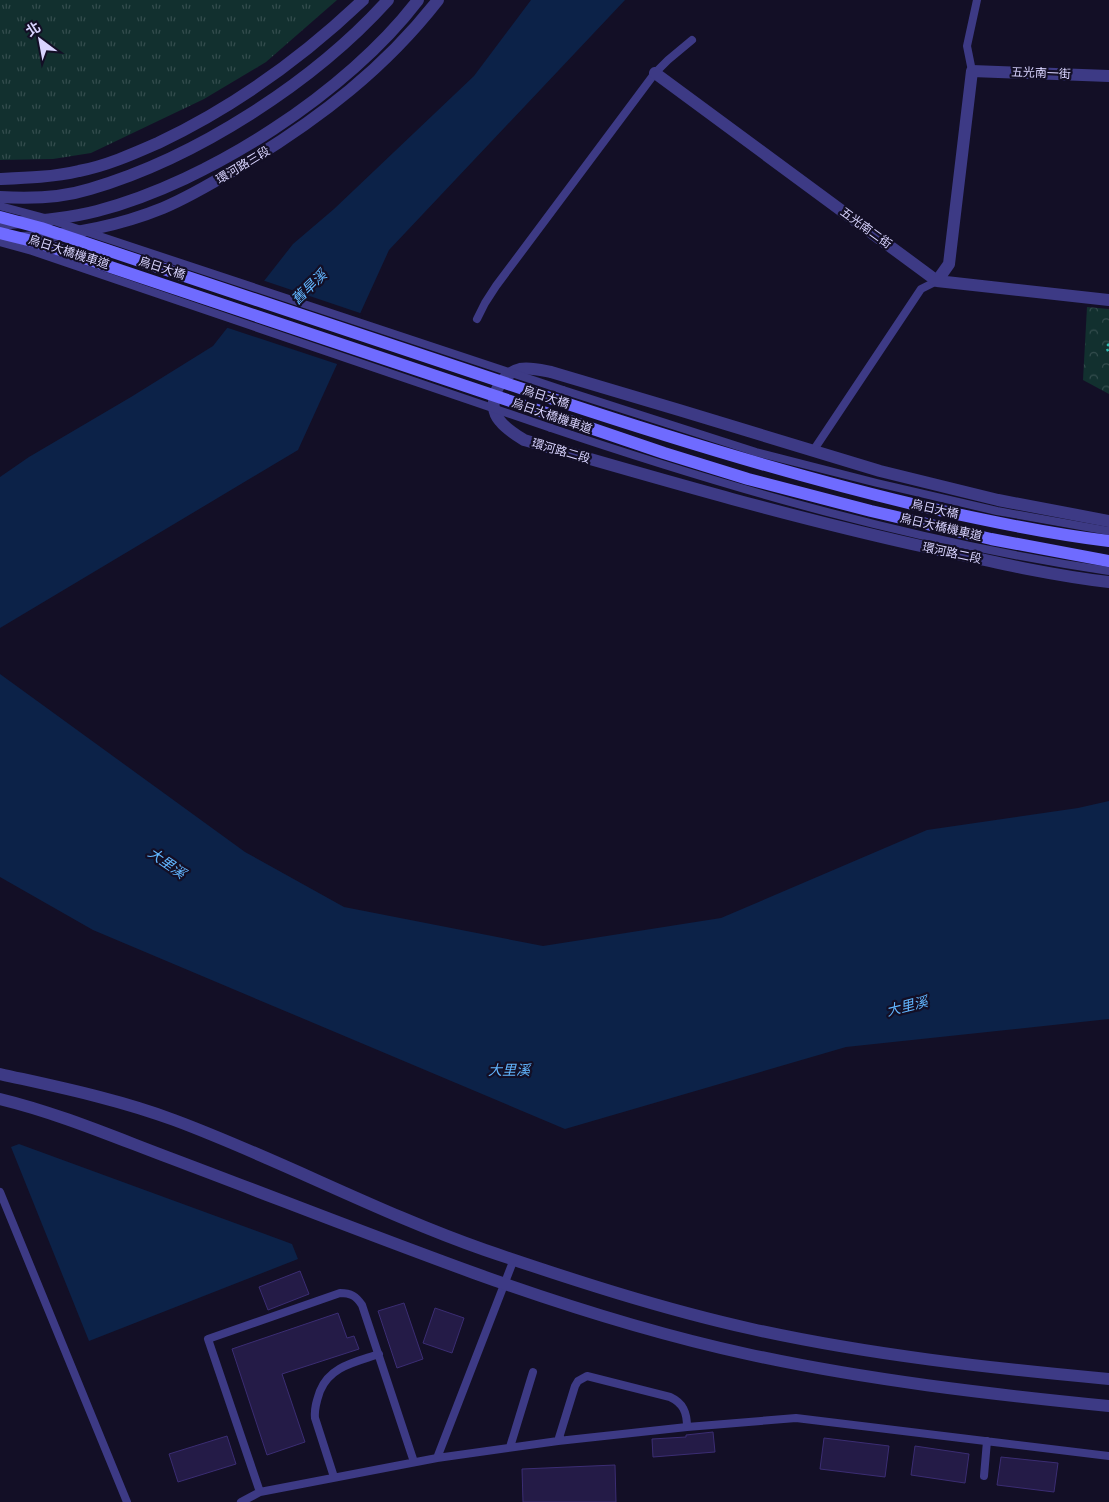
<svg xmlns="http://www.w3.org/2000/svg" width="1109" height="1502" viewBox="0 0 1109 1502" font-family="'Public Sans','Noto Sans TC',sans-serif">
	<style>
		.grass { fill: url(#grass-tufts) }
		.park { fill: url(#park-crowns) }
		.water { fill: #0c2248 }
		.pier { fill: #130f26 }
		.building { fill: #241b47; stroke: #3b2d73 }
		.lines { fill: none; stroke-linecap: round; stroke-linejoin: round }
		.path { stroke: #2fb8b0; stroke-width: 2.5; stroke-dasharray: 2.5 4; stroke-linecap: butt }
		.lane { stroke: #3d3a85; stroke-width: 8 }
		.street { stroke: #3d3a85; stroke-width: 12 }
		.secondary { stroke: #6f6bff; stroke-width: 12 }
		.lane-bridge { stroke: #3d3a85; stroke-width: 8 }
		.secondary-bridge { stroke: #6f6bff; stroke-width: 12 }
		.labels { text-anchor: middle; stroke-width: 4.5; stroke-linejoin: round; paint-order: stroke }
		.street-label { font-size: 12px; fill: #d9d4ff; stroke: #130f26 }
		.water-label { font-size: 14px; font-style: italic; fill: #62b6ff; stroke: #130f26 }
	</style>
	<defs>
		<pattern id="grass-tufts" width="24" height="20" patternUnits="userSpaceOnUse" patternTransform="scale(1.25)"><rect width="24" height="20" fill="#12302f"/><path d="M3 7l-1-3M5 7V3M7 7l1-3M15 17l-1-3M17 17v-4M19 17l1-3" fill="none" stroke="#344d4e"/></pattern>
		<pattern id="park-crowns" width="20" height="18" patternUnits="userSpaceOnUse" patternTransform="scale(1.25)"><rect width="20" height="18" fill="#12302f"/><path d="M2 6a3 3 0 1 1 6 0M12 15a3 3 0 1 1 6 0" fill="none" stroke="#344d4e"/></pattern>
	</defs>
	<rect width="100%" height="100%" fill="#130f26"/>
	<path class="grass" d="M0,0H337L266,62L204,99L91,153L53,159L0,160Z"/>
	<path class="park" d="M1087,307L1109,309V394L1083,380Z"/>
	<path class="water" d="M531,0H625L389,250L298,450L0,628V477L29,457L131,397L213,346L293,244L334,209L474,76Z
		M0,674L245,852L344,907L543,946L721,918L927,830L1078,808L1109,801V1019L846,1047L565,1129L93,930L0,877Z
		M19,1144L292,1244L298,1259L89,1341L11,1147Z"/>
	<path class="pier" d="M262,280L363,314L340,365L225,327Z"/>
	<path class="building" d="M300,1271L309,1294L268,1310L259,1287Z
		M404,1303L423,1359L397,1368L378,1311Z
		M435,1308L464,1318L452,1353L423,1343Z
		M338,1313L347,1338L354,1336L359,1349L282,1374L305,1442L267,1455L232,1349Z
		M713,1432L715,1452L653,1457L652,1439L686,1437V1435Z
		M227,1436L236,1464L178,1482L169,1454Z
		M824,1438L889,1446L885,1477L820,1469Z
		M915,1446L969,1454L965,1483L911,1475Z
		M1001,1457L1058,1463L1054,1492L997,1485Z
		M615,1465L616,1502H523L522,1469Z"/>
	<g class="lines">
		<path class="path" d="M1109,344L1106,347L1109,353"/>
		<path class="lane" d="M972,71L967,46L977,0
			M477,319L485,303L496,286L655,73L668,60L692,40
			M563,390L756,452L877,483L997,511L1109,531
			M551,428C732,489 919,543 1109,571
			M813,451L921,289L937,281
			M0,1192L127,1502
			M514,1259L437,1458L558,1441L687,1427L796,1418L1109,1456
			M558,1441L575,1386L578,1381L587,1376L670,1397C683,1403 687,1412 687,1427
			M510,1447L533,1372
			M984,1476L987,1441
			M334,1477L315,1418C314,1408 317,1400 320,1391C330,1366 356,1362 379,1354
			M260,1492L208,1339L340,1293C351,1293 356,1296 362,1305L414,1462
			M241,1502L260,1492L437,1458"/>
		<path class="street" d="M655,73L937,281L1109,300
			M0,179C26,178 54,177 79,171C106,166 133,154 158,143C234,107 302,58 363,0
			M0,197C30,199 61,198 90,189C196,158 314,82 388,0
			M0,224C32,221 66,219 97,211C209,182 348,92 418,0
			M22,238C70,235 119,226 163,208C192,196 219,179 246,163C320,118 385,68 438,0
			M937,281L949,264L972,71L1109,76
			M1109,521L998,500L880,471L679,410L551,372C541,370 530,367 520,369C499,374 485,404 500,421C506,429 516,435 524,440C659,479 793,518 930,548C989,561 1049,575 1109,582
			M0,1074C58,1087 118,1099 174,1120C279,1159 379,1213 485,1250C573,1280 662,1309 752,1329C870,1355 989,1368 1109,1379
			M0,1099C58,1113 114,1137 170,1158C271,1196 372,1236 474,1273C563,1305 655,1334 747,1354C866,1380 988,1394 1109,1406"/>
		<path class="secondary" d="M559,401C683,442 807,480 934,509C992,522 1050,534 1109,541
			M555,416L664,453L748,479L871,511L991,539L1109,561"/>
		<path class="lane-bridge" d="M0,206L45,218L563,390
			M0,242L32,251L551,428"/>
		<path class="secondary-bridge" d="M0,217L41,228L559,401
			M0,233L36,242L555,416"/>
	</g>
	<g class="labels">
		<g class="street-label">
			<text transform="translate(1041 73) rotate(2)" y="4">五光南一街</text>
			<text transform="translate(243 165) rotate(-31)" y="4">環河路三段</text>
			<text transform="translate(866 228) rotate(36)" y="4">五光南二街</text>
			<text transform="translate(69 252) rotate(18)" y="4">烏日大橋機車道</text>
			<text transform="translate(162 268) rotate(18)" y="4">烏日大橋</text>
			<text transform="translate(546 397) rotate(18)" y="4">烏日大橋</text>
			<text transform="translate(552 416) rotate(19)" y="4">烏日大橋機車道</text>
			<text transform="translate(561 451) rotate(16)" y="4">環河路二段</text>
			<text transform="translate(935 509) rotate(13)" y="4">烏日大橋</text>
			<text transform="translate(941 527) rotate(13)" y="4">烏日大橋機車道</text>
			<text transform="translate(952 553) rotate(12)" y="4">環河路二段</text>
		</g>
		<g class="water-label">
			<text transform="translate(309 287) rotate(-44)" y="5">舊旱溪</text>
			<text transform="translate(167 863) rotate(35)" y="5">大里溪</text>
			<text transform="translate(907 1006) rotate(-14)" y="5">大里溪</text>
			<text x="509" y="1075">大里溪</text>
		</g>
	</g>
	<g transform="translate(40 40) rotate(328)" stroke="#130f26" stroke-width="4" paint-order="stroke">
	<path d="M0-4L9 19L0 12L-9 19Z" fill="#d9d4ff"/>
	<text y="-8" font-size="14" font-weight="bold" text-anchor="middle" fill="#d9d4ff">北</text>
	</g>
</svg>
